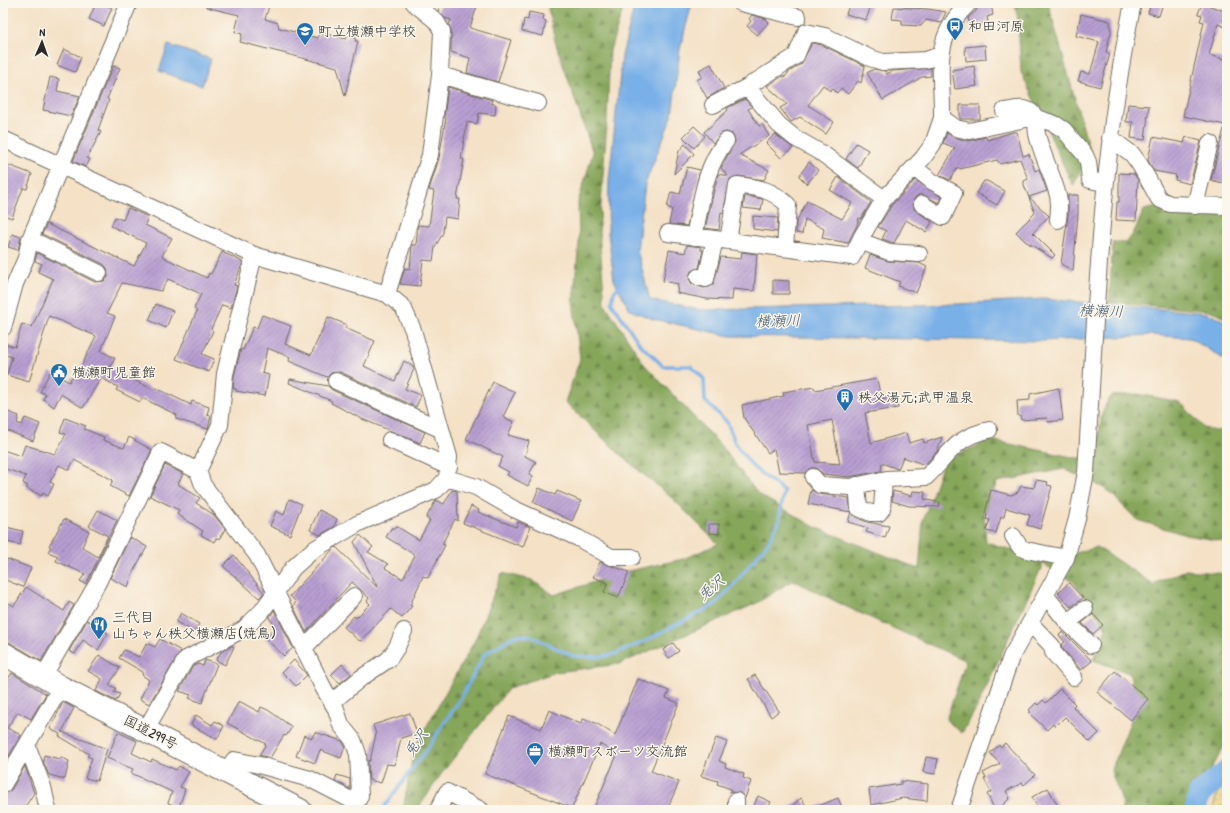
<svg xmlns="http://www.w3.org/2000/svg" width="1230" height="813" viewBox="0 0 1230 813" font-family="'Patrick Hand','Klee One',sans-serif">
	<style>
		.forest { fill: url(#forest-firs); stroke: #586842 }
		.sand { fill: url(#sand-dots); stroke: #8c8264 }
		.water { fill: #79b0e8; stroke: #526e8a }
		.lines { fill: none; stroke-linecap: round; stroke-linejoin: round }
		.stream { stroke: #79b0e8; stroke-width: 3.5 }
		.river { stroke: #79b0e8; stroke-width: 22 }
		.building { fill: url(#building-hatch); fill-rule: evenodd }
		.minor-casing { stroke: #716b61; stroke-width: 18 }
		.highway-casing { stroke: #716b61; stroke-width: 24 }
		.minor { stroke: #fff; stroke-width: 16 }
		.highway { stroke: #fff; stroke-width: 22 }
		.labels { text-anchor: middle; stroke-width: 3; stroke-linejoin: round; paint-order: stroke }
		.poi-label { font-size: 14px; fill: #2b2b2b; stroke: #fbf7ec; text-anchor: start }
		.street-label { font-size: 14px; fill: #2b2b2b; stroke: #fbf7ec }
		.water-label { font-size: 15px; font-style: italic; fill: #465a6d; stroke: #fbf7ec }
	</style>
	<defs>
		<pattern id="forest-firs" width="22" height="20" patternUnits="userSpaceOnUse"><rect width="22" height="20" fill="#86a65a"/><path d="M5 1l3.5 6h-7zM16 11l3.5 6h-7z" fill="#6e874b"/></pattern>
		<pattern id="sand-dots" width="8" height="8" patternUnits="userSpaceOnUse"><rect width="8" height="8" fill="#eeda9e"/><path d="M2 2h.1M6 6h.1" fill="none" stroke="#cb8" stroke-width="1.8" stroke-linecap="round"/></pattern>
		<pattern id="building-hatch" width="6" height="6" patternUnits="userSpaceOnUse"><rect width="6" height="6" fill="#b89ed2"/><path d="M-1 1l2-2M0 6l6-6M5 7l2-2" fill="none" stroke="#9681ab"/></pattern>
	</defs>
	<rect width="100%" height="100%" fill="#fbf7ec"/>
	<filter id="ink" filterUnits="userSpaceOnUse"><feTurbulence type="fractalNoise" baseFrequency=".025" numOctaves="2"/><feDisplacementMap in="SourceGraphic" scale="8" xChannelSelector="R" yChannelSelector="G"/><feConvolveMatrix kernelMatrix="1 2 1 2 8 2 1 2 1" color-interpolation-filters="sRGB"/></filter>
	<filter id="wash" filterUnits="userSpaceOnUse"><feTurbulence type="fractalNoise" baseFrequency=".012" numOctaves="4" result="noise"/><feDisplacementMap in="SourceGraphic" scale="16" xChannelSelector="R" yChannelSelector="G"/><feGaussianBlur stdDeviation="0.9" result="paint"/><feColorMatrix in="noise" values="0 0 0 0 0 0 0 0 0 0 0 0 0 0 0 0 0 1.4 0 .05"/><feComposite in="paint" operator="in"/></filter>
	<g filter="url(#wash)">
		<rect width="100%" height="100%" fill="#f4e1c6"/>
		<path class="forest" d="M550,3H625L610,50L607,120L599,232L605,304L644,364L722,447L758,494L813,526L919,569L923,521L944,460L991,440L1077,458L1098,457C1100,436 1097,411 1112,396L1138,394L1180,402L1204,428L1216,431L1227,429V542L1186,535L1137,520L1106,489L1064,469L997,482L984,515L986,542L1048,561L1097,547L1153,584L1186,570L1227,574V741L1189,810H1121L1123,804L1111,771L1131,720L1139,705L1129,673L1093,660L1106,628L1073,581L1043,564L976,709L962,733L946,720L966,661L851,609L793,580L757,603L620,664L556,672L509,688L442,773L417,810H403L414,749L475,640L502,573L532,580L554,595L628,571L683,559L718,544L673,499L623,457L565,402L580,359L573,301L579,243L578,202L593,153L555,41L548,9Z
			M1015,3H1048L1090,152L1073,186L1021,72L1018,21Z
			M1162,206L1227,213V319L1212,311L1109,302L1113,242H1127L1133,234L1144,210Z"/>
		<path class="sand" d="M1227,781V810H1212L1218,792Z"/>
		<path class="water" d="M635,3H692L680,49L672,116L645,184L637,250L650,300L701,310L959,304L1043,299L1207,313L1227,322V361L1190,338L1152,335L1043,341L730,336L653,319L630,310L614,280L608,233L609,180L622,56Z
			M168,45L211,59L202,86L159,71Z
			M1227,761V780L1210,798L1203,810H1191L1195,801Z"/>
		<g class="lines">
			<path class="stream" d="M382,810L430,745L462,696L484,655L510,638L518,635L531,636L573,656L600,657L615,654L645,641L714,605L732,587L769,541L779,521L784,491L754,468L736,445L727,422L705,401L704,379L691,366H663L639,343L612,303L614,292L621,284"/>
			<path class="river" d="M1196,810L1199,794L1227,771"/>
		</g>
		<g id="blocks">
			<path class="building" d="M96,3H102L112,8L104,26L89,19Z
				M207,3H270L265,19L278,23L279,28L318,38L319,32L346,39L347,35L356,37L355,41H358L345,96L337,67L240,42L242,34L235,32L239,15L206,7Z
				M441,3H478L470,28L511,40L498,82L467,73L470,58L451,52V31L449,25L451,20L445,18L438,11Z
				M850,3H872L866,20L846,14Z
				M1151,3H1163L1159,16L1148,13Z
				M1202,3L1227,12L1225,27L1218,24L1209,55L1227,60V184L1211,180L1225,125L1183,116L1204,22L1200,21L1202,15L1198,14Z
				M991,4L993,15L987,17L988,22L970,26L968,18L976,11L977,7Z
				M894,7L928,9L946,12L941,23L926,20L921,26L902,25V20L892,19Z
				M529,12L544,15L543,20L546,21L543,36L522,31L524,19L528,20Z
				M1081,14L1110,21L1111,32L1106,52L1110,54L1100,87L1078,81L1081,72L1090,74L1099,42L1076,36Z
				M752,15L766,19L769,22L757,35L747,26L751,21L749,19Z
				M812,43L822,45L865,66L861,83L858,81L848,94L841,88L837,93L832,88L830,91L823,85L808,105L834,122L826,134L800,117L791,122L780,108L787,104L767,86L783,76L785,77L789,72L801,64Z
				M985,45L986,59L966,61L965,47Z
				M64,49L81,57L75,72L57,65Z
				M711,64L724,88L707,98L697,80L702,77L699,70Z
				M113,66L120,68L107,99L109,100L98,130L101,132L87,158L90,159L86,167L73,161Z
				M974,66L977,86L955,89L952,70Z
				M931,68V76L922,77L883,100L867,73L874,69L885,71L887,74L892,71Z
				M50,77L59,79L57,91L80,96L71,116L43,110Z
				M448,87L492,100L491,103L496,105L495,115L479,113L477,124L467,122L461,159H464L457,199H460L458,219L445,217L443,233L435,247L433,261L423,260L420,286L400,284L405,268L410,269L412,245H416L418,225L429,226L434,191L429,190L439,158L446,118L444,117Z
				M745,99L752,107L748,109L759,126L762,124L769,136L739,155L769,170L764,180L738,176L730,179L723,213L721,212L719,230L705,228L717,178L718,174L728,176L721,168L735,141L732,134L726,132L722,133L713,143L704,132L728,110L727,108Z
				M1128,104L1149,106L1145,140L1131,138L1133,122H1126Z
				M960,105H980V119H960Z
				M694,126L705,136L694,148L683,137Z
				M1013,132H1017L1023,156L1029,154L1035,171L1039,169L1047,191L1029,197L1049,216L1033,233L1055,255L1052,258L1025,241L1016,232L1035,213L1024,185V181L1028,179L1020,159L1000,164L997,160L960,169L958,167L950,180L939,175L955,148L943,143L947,133L954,137L968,141L986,137L987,140Z
				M775,134L793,148L781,158L766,143Z
				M1153,137L1184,143L1186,137L1201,141L1190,184L1175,180L1176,175L1154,171L1148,160Z
				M856,143L868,150L858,168L846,159Z
				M685,144L694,154L674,174L679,151Z
				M809,162L818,170L807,184L799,176Z
				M3,163L32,174L27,189L23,188L12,218L3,215Z
				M687,167L700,170L687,226L669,224L672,209L667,207L671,192L680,194Z
				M1119,173L1134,174L1138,180L1136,221L1116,220L1117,202H1119Z
				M838,177L871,202L861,219L859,218L857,225L848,243L822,238L824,229L805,219L802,234L796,233V222L807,201L842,219L852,203L830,190Z
				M915,180L942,197L939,203L923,195H918L914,199V209L932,222L926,232L906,220L894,243L882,239L886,231L878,227L892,205Z
				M984,181H987L1005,191L997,205L976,193Z
				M1068,195H1078V214L1073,271L1061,264L1068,215Z
				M745,196L763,199L761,210L743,208Z
				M128,208L148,217L145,225L172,238L162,256L167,259L207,278L209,273L211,274L222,252L243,262L234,285L237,286L231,308L222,305L211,329L213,331L202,354L214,359L209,372L176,359L197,311L194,309L201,294L168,279L161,291L122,283L107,313L115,316L101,351L115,358L110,368L154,390L156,388L191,405L192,401L209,407L207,415L211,416L208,429L176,419L177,415L142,398L140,402L116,390L118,387L101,378L83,408L61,394L54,407L43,399L46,394L40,392L50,372L69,382L72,377L75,379L96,336L49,316L29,382L7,375L12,357L3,354L5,344L15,347L22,324L32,327L53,279L38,272L42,264L35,261L37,253L95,282L104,281L108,277L107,268L103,264L42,234L47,224L134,266L146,243L111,226L115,217L123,220Z
				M753,216L778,218L777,232L753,229Z
				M12,234L21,237L18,250L8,247Z
				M687,245L701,247V250H703L699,268L691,271L689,279L692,284L704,288L713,285L721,257L741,259L742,252L757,254L754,291L733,289L732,300L707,299L677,293L678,284L663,281L669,250L685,253Z
				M870,255L888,261L919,263L927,267L916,293L898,286L900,282L865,268Z
				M773,280L789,281V294H773Z
				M156,304L173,311L166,328L149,320Z
				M262,315L291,326L285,344L311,355L328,317L347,325L345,328L375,341L364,366L395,381L404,361L413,366L414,369L405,389L421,395L416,407L340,372L331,373L327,377L289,361L290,357L267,348L262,373L269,375L265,396L236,391V389L233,388L234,376L241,349L243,350L253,327L257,328Z
				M290,379L328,386L332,390L425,432L420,443L362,419L331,403L332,401L289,383Z
				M877,379L881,399L897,396L898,408L865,413L871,443L906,433L909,443L923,439L924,443L942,437L937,451L925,465L903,457L898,469L882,463L881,471L849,477L823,474L816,468H811L805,473L779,472L774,449L768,453L744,418L742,405L784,396L783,392L814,387L815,390ZM832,420L840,464L815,462L808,425Z
				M493,382L515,392L503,417L514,422L508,435L529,441L525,456L536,462L529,474L533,476L528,486L507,475L509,472L498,466L503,457L466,439Z
				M1059,388L1063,420L1048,422L1047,418L1021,420L1020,416H1018L1017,401L1030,400V394Z
				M3,410L19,416L17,423L22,425L25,418L40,424L33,441L3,429Z
				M65,418L86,426L84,429L104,437L103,440L124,448L129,437L152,450L129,496L110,486L113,480L74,460L69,470L59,465L50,482L54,484L48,496L43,493L42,496L26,488L28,486L23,483L26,476L3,468V450L21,456L25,445L55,454L66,434L60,432Z
				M165,465L183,474L178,484L200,498L196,503L214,515L225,529L219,539L216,538L214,542L201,535L203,531L177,514L179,510L150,496Z
				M1036,480L1048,482L1047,485L1052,486L1040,529L1027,525L1030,515L1006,508L1004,517H1001L996,533L986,531L990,520L986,519L987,514L985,513L991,490L1011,495L1018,492L1021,486L1034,488Z
				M539,488L555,495L557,491L581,501L572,521L533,502Z
				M452,490L457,491L458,521L455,519L442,544L445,545L428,578L423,576L410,605L412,606L402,618L391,609L361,641L358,640L344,627L354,616L356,618L370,604L367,601L369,598L352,582L306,632L293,606L296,602L290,596L334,548L336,547L378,588L354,542L360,535L373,547L368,552L388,564L385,568L403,579L415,555L386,537L392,527L395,529L396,526L419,540L430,520L426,518L436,500L444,504Z
				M811,490L819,494L849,498L851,512L808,504Z
				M893,491L912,496L913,491L925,492L924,499L940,503L939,507L909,506L892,501Z
				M289,499L302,504L290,535L270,526L276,511L284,515Z
				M471,506L479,510L478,512L516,527L518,522L530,527L523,547L463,523Z
				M98,510L117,520L86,584L80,581L85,574L56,561L58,556L48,552L51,547L49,546L64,519L89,531L82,547L98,557L108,536L89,526Z
				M319,510L337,519L334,527L320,535L310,530Z
				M851,512L855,517L867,522L889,526L885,538L866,532L868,528L848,522Z
				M709,524H719V534L709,533Z
				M6,527L23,531L20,545L3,541Z
				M130,537L147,547L133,572L128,587L110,578Z
				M234,555L264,593L259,598L223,566Z
				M7,559L31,568L23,587L3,579V570Z
				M600,562L629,572L618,598L604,592L608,583L593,577Z
				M1069,583L1083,598L1071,607L1058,593Z
				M26,587L64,611L69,602L74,605L41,661L7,641L9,638L3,634V612L9,603L14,606Z
				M274,610L293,648L284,656L265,638L276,627L269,618Z
				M181,613L199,624L195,632L176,622Z
				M1093,614L1103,625L1093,634L1082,623Z
				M87,620L108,633L98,650L83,640L75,654L69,651Z
				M1063,632L1092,661L1081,670L1062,648L1061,645L1065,642L1059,635Z
				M160,639L181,651L149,704L140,699L149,680L142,675L143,672L119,658L124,650L139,657L147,643L155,647Z
				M673,643L679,651L669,658L663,650Z
				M232,646L234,647L225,665L216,660L221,652Z
				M99,655L120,668L109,685L116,688L114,692L120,694L116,701L96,691L102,679L88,671Z
				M205,660L217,664L202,703L189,698L191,695L179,691L193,666L198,664L203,666Z
				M294,660L307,675L296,686L282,672Z
				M342,664L351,674L340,683L331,675Z
				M1115,671L1148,699L1131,720L1097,692Z
				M12,673L46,694L31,719L18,712L7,728L21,735L3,766V686Z
				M755,675L779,711L771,717L748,679Z
				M638,679L669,691L666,698L679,703L651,771L679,782L667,810H593L617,755L600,744L572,808L485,774L509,716L541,729L549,710L581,724L583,719L596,723L615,735Z
				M1060,689L1075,704L1073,707L1099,733L1090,742L1065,717L1055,727L1053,724L1047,730L1029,713L1031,712L1029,710L1036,703L1038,705L1043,700L1046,703Z
				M239,701L259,712L261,707L268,710L292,727L286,736L284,735L270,758L259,755L266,744L227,723Z
				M63,702L74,708L62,732L107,749L97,781L85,778L92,758L87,756L89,754L59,736L60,734L50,729Z
				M410,713L417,733L401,738L395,765L387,764L381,783L369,780L368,760L370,761L376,734L373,725Z
				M196,715L212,725L215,721L224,726L217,739L191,725Z
				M118,732L137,741L132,753L151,762L152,759L176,770L179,766L189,772L180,787L185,789L179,807L168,803L172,792L131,773L133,769L107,758Z
				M315,732L342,741L345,746L341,758L320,750L315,763L296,756L304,735L312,738Z
				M716,738L727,742L719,761L726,764L725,767L744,774L743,778L751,781L745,798L740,793L730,792L731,789L717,784L718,781L701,776Z
				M1005,743L1035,775L1024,785L1022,783L1006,791L1010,798L998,810H995L987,794L991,792L984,779L986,778L983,773L1000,764L990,753L999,745L1001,747Z
				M44,755L60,759L61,757L69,761L65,779L49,775L43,761Z
				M926,757L938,759L935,774L923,772Z
				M25,766L34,793L23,810H3V794L11,790Z
				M337,775L350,779V789L335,781Z
				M901,781L928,784L927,801L903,798L871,805L869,789L901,784Z
				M1048,788L1058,806L1051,810H1039L1032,797Z
				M758,796L771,802L767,810H752Z
				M801,798L809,810L838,798L843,810H787Z"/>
		</g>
	</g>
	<g filter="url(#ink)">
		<use href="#blocks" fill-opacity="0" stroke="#716b61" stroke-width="1"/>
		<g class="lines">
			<defs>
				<path id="minor" d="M741,3L798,17
					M969,3C930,40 943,70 942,118L956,128L969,131L1026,119H1040L1055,124L1064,130L1085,155L1088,162L1090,180L1104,183
					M440,75L538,103
					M747,87L779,125L795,138L823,154L884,199
					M713,105L747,87L796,56L806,32L825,36L870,58L883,62L926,60L940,55
					M1004,111C1013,110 1023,106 1031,112C1039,118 1035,126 1037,134C1042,156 1053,175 1058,196C1060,204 1059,212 1058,220
					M1110,138L1132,154L1140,165L1159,199L1170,204L1227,206
					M3,139L254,255L387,294L403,307L413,330L449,457L447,478L436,490L359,523L313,550L293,568L262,611L244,629L186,659L146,729
					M915,168L933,182L954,193L943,217L922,204
					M1195,206L1210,143
					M668,233L852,257L862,236L884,199L923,158L933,144L942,118
					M694,237C701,204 704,168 726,141
					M30,239L99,273
					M728,241L737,185C760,188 771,189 788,205L785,248
					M860,241L889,252L919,254
					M698,277L706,279L715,239
					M387,294L430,155L440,75L442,31L436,21L414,3
					M3,328L15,284L26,258L30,239L129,3
					M336,381L440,429
					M390,440L449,467
					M813,477L820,485L850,487L887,479L926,477C949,456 954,437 989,430
					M447,478L476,487L514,509L578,538L611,557H632
					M857,485L859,508L871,513H879L882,509L884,480
					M1013,536L1020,547L1026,550L1066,558
					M1046,596L1068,623L1091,645
					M1073,618L1085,609
					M1030,623L1052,646L1053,652L1074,677
					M304,648L354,596
					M43,677L97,584L161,452L198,471
					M332,702L361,678L389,659L397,647L404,631
					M27,745L43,787L48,810
					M226,772L234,760L259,765L310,779L353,801L358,800L360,796L358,754L353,740L341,725L336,709L324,689L257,555L203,485L198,471L220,425L225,374L254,255
					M3,785L61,687
					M736,801V810
					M438,810L447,792L481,810
					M959,810L1011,657L1066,558L1077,519L1086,472C1096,315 1100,158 1133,3"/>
				<path id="highway" d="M3,653L61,687L300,810"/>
			</defs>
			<use href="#minor" class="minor-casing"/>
			<use href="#highway" class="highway-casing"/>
			<use href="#minor" class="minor"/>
			<use href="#highway" class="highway"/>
		</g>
	</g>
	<defs>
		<symbol id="bus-pin" viewBox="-11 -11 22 30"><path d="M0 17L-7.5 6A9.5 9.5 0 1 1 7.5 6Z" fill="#1f6fb2" stroke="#fbf7ec"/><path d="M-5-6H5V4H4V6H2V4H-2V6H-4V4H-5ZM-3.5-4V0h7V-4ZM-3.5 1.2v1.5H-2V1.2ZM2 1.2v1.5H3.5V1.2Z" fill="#fff"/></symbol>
		<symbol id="school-pin" viewBox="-11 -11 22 30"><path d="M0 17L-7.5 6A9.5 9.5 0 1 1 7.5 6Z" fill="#1f6fb2" stroke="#fbf7ec"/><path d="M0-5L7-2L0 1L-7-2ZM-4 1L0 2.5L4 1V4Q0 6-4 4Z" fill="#fff"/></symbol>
		<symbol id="civic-pin" viewBox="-11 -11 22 30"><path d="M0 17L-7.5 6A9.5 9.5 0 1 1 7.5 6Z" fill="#1f6fb2" stroke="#fbf7ec"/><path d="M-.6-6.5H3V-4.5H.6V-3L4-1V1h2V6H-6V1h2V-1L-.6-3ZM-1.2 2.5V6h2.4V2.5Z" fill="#fff"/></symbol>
		<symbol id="building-pin" viewBox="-11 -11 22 30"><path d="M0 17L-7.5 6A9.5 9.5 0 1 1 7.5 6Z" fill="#1f6fb2" stroke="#fbf7ec"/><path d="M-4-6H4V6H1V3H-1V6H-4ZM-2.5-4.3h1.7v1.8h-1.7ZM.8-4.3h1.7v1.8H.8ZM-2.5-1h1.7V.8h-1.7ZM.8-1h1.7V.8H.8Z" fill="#fff"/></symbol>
		<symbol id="restaurant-pin" viewBox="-11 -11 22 30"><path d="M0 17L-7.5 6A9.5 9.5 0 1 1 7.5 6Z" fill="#1f6fb2" stroke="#fbf7ec"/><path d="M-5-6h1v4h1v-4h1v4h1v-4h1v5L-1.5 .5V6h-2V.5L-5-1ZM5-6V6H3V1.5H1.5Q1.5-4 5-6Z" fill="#fff"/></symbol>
		<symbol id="office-pin" viewBox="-11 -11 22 30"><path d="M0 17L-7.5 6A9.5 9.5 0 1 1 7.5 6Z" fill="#1f6fb2" stroke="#fbf7ec"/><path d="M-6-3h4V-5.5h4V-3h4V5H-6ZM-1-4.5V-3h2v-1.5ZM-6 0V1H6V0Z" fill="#fff"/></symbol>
	</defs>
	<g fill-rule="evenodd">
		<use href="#bus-pin" x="945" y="16" width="20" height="27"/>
		<use href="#school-pin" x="295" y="21" width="20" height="27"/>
		<use href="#civic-pin" x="49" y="362" width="20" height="27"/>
		<use href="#building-pin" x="835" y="387" width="20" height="27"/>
		<use href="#restaurant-pin" x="89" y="615" width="20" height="27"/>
		<use href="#office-pin" x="525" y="741" width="20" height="27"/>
	</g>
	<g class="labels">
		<g class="poi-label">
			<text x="968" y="31">和田河原</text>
			<text x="318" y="36">町立横瀬中学校</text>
			<text x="72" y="377">横瀬町児童館</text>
			<text x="858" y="402">秩父湯元;武甲温泉</text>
			<text x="112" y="622">三代目<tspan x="112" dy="16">山ちゃん秩父横瀬店(焼鳥)</tspan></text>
			<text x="548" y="756">横瀬町スポーツ交流館</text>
		</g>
		<g class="street-label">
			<text transform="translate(151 732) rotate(27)" y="5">国道299号</text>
		</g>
		<g class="water-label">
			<text transform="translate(1101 311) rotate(2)" y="5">横瀬川</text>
			<text transform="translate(778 321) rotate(-1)" y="5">横瀬川</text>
			<text transform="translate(711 588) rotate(-41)" y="5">兎沢</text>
			<text transform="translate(416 743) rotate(-55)" y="5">兎沢</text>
		</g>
	</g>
	<rect width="1230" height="813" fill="none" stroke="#fbf7ec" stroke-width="16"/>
	<g transform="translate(42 42) rotate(2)" stroke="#fbf7ec" stroke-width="3" paint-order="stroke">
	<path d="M0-3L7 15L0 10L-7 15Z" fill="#2b2b2b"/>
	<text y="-6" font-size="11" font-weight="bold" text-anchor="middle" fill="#2b2b2b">N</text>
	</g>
</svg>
